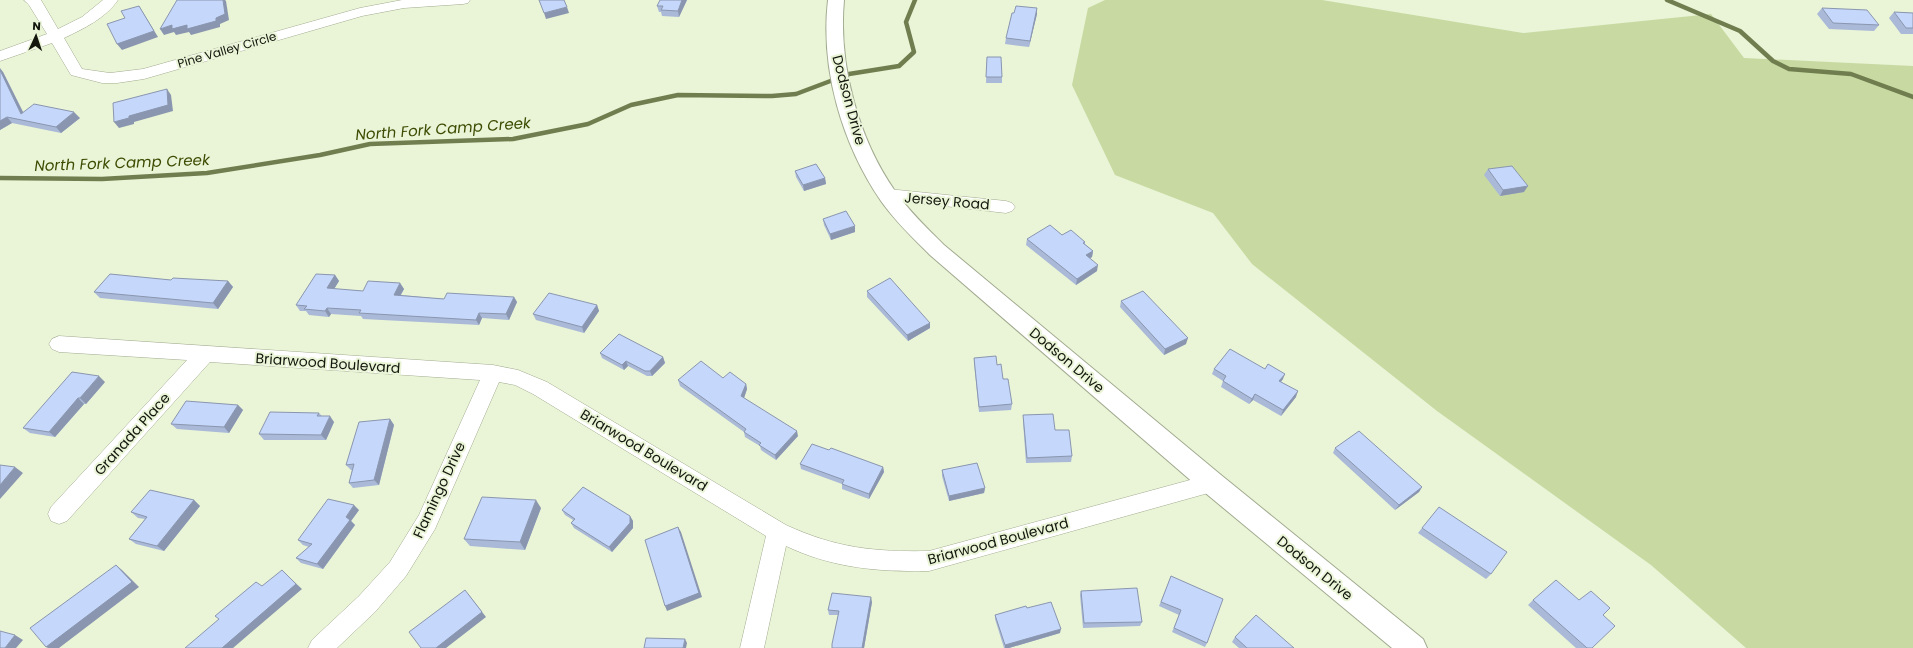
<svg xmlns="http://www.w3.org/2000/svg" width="1913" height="648" viewBox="0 0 1913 648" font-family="Poppins,sans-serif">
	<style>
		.green { fill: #c8daa2 }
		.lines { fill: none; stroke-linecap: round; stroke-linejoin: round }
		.stream { stroke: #707e4f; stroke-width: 4.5 }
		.street-casing { stroke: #a2ab90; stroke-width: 1 }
		.secondary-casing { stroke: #a2ab90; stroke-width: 2 }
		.street { fill: #fff; fill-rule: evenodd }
		.secondary { fill: #fff; fill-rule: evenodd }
		.wall { fill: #a9b9d7 }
		.shaded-wall { fill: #8a96af }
		.building { fill: #c5d7fa; stroke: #8a96af }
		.labels { text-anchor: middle; stroke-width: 4; stroke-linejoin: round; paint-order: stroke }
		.far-street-label { font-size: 12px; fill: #12160c; stroke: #eaf4d7 }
		.street-label { font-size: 14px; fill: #12160c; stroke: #eaf4d7 }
		.water-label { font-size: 15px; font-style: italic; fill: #3d4c02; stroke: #eaf4d7 }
	</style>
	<rect width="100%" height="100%" fill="#eaf4d7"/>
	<path class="green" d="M1105,0H1322L1523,33L1711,14L1744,58L1913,66V648H1746L1651,565L1437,411L1252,264L1213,213L1115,175L1072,85L1088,8Z"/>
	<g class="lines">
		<path class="stream" d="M1667,0L1740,31L1773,61L1789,69L1851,74L1913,97
			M0,178L102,179L207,173L320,155L370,144L513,139L588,124L631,105L678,95L772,96L796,94L849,74L899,66L914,52L906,22L915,0"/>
		<defs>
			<path id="street" d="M24,0H41L58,29L82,17L103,0H118C106,18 83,29 64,38L82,69L110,73L143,69L360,8L402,0H470L468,3L463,4L404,8L362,16L144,79L117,83H102L71,75L52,43L0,61V51L47,34L29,5Z
				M888,189L1006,201L1012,203L1015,207L1012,211L1006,213L882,199L879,195L882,191Z
				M59,336L493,365L518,370L547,382L786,525C836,548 874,552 929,551L1212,474L1220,476L1223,483L1220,490L1212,492L929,571C879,572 832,568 786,546L764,648H740L766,536L533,394L515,385L499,382L435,529L406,576L375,612L337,648H308L312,640L359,596L390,562L419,515L480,380L210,362L67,521L59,524L51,521L48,514L51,507L187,360L59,352L52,349L49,344L52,339Z"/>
			<path id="secondary" d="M828,0H844C838,64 858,138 895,191C909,211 927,228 944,245L1221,475L1423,639L1427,648H1392L1203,491L930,255C913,238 895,221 881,201C842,144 820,69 828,0Z"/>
		</defs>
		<use href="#street" class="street-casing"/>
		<use href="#secondary" class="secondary-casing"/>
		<use href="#street" class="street"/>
		<use href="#secondary" class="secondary"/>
	</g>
	<path class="wall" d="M687,0L679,17L662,16L661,12H659L657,6Z
		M1822,8L1879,25L1874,31L1829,29L1817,14Z
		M1894,12L1913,13V34H1901L1889,18Z
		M1037,14L1029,47L1005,44L1006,38Z
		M987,57L1002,77V83H986Z
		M3,72L23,112L80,118L61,133L12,123L0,130Z
		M1488,169L1524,192L1500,196L1484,175Z
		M795,171L825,178L826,184L804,191L796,177Z
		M823,219L855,232L831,240L824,225Z
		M1062,235L1085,242V244L1093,251L1092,257L1089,259L1097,271L1076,285L1026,245L1027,239Z
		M335,275L339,281L334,289L363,291L400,283L404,289L401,295L444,299L514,297L517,302L509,320L482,318L479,325L363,319L361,316L331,314L329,317L309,315L306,311H300L296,305Z
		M171,280L228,281L233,287L218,309L100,298L94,292Z
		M867,291L930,323V328L908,341L867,297Z
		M1121,301L1186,344L1164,355L1120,307Z
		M597,305L599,311L584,333L536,320L533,314Z
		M600,353L663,357L665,363L652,376H647L628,366L624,370L602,358Z
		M974,358L997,365L1003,379L1012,404L1011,410L979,412L974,363Z
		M1214,369L1283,379L1281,382L1296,397L1281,416L1253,400L1249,404L1221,387L1223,381L1212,374Z
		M723,378L746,384L747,389L744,398L798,436L776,460L761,450L760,446L745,437L744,432L680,386L678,380Z
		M105,382L86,404H84L55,437L30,433L23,428Z
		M238,405L243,410L229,433L177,429L171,424Z
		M319,413L322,416L334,422L326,440H264L259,434Z
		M1023,415L1055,430L1072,456L1071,462L1026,463L1023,421Z
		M390,419L394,425L379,485L353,488L349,483L352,470H351L346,465Z
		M1335,448L1422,487L1419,492L1395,510L1333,453Z
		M829,450L883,467L884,472L869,499L842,489V484L801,469L800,464Z
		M942,470L985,488L984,493L949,501L942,476Z
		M194,500L200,506L164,551L136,544L129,539L145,519L138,518L131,512Z
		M541,508L525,550L470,546L464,539Z
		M359,510L351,521L355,525L323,569L301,563L296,558L309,547L303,545L298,540Z
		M562,510L630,516L633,521V528L612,552L574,528L571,523L573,520L565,515Z
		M1422,528L1491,574L1486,579L1418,533Z
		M1171,576L1207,643L1205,647L1172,632L1179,615L1159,606Z
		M1081,591L1142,622L1140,626L1083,628L1080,595Z
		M1533,600H1579L1592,648H1576L1528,605Z
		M872,602L864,648H832L838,615H829L828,610Z
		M1027,608L1060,633L1009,648H1004L995,619V615Z
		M1235,637L1294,648H1239L1232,642Z"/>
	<path class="shaded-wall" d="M223,0H225L226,1L229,20L220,24V27L191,35L189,32L176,35L174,32L164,35L160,29L172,25L216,18Z
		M682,0H687L679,17L678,11Z
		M139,6L158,37L122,50L117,44Z
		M567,7L569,13L546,19L544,13Z
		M1037,8V14L1029,47L1030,41Z
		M0,68L3,72L27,120L21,114L0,70Z
		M167,89L171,95L173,111L134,122V124L119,128L114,122L129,116Z
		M74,112L80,118L61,133L56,127Z
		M7,117L12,123L0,130V121Z
		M825,178L826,184L804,191L803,185Z
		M1528,186L1524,192L1500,196L1503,190Z
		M855,226V232L831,240L830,234Z
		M1093,251L1092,257L1085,261L1086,255Z
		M1098,265L1097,271L1076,285L1077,279Z
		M335,275L339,281L331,294L327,288Z
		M228,281L233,287L218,309L213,303Z
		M400,283L404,289L397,301L394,295Z
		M514,297L517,302L509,320L506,314Z
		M597,305L599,311L584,333L582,327Z
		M327,308L331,314L329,317L325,311Z
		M479,313L482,318L479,325L476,320Z
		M930,323V328L908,341L907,335Z
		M1188,338L1186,344L1164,355L1165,349Z
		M663,357L665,363L652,376L650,371Z
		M626,361L628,366L624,370L622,365Z
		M1285,374L1283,379L1277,386L1279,381Z
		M99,376L105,382L86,404L80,398Z
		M746,384L747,389L743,401L741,396Z
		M1298,391L1296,397L1281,416L1283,410Z
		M1255,394L1253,400L1249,404Z
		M78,398L84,404L55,437L49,432Z
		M238,405L243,410L229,433L224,427Z
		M330,416L334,422L326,440L321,435Z
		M390,419L394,425L379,485L374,480Z
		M797,431L798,436L776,460L775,455Z
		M15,467L23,473L0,499V485Z
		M883,467L884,472L869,499V494Z
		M1422,487L1419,492L1395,510L1399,505Z
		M985,488L984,493L949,501V496Z
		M194,500L200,506L164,551L157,546Z
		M536,500L541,508L525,550L520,542Z
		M354,505L359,510L351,521L355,525L323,569L317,564L346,517Z
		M630,516L633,521V528L612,552L609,547Z
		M678,527L681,532L702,597L667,611L665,606Z
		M116,565L122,570L139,587L59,648H48L46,647Z
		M287,575L302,589L233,648H222Z
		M469,595L486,617L446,648H436Z
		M871,597L872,602L864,648H862Z
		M1061,629L1060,633L1009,648H1005V645Z
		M15,635L23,640L16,648H5Z
		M685,639L687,643L686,648H683Z"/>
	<path class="building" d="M177,0H223L225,14L216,18V21L187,29V25L172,29V25L160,29Z
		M539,0H564L567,7L544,13Z
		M660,0H682L678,11L661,10L663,6H657Z
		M139,6L154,31L117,44L107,24L125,18L121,11Z
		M1016,6L1037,8L1030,41L1006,38L1012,13H1014Z
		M1822,8L1867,10L1879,25L1833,23Z
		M1894,12L1913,13V28H1906Z
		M987,57H1001L1002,77H986Z
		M0,70L21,114L34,104L74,112L56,127L7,117L0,121Z
		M167,89L168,105L129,116V118L114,122L113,103Z
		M816,164L825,178L803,185L795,171Z
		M1512,166L1528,186L1503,190L1488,169Z
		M846,211L855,226L830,234L823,219Z
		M1050,225L1062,235L1071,230L1085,242L1083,243L1093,251L1086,255L1098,265L1077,279L1027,239Z
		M110,274L171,280L173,278L228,281L213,303L94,292Z
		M316,274L335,275L327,288L363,291L368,281L400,283L394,295L444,299L447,293L514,297L506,314L479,313L476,320L359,313L361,310L327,308L325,311L304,309L307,306L296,305Z
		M890,278L930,323L907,335L867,291Z
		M1143,291L1188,338L1165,349L1121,301Z
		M549,293L597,305L582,327L533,314Z
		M619,334L663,357L650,371H645L626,361L622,365L600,353Z
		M1230,349L1265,369L1268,364L1285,374L1279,381L1298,391L1283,410L1255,394L1252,399L1223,381L1226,376L1214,369Z
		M996,356L997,365L1001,364L1003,379H1008L1012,404L979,407L974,358Z
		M701,361L723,378L730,372L746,384L741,396L797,431L775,455L759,445L761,443L744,432L746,429L678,380Z
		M72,372L99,376L80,398H78L49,432L23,428Z
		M186,401L238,405L224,427L171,424Z
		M270,412L319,413L317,416H330L321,435L259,434Z
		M1053,414L1055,430H1069L1072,456L1027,458L1023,415Z
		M390,419L374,480L349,483L354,464L346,465L359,422Z
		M1359,431L1422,487L1399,505L1335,448Z
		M812,444L829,450L831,448L883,467L869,494L842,484L844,480L800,464Z
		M977,463L985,488L949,496L942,470Z
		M0,465L15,467L0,485Z
		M583,487L630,516V523L609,547L571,523L575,519L562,510Z
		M150,490L194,500L157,546L129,539L147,517L131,512Z
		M482,497L536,500L520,542L464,539Z
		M328,499L354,505L346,517L350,520L317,564L296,558L312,544L298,540Z
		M1439,507L1507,552L1491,574L1422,528Z
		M678,527L699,593L665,606L645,540Z
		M116,565L132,582L46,647L30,628Z
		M282,570L296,584L222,648H185L219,619L215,616L256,582L262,586Z
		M1171,576L1223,599L1207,643L1174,628L1181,610L1161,602Z
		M1556,580L1579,600L1591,591L1610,608L1603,615L1615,626L1592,648H1587L1533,600Z
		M1137,588L1142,622L1084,623L1081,591Z
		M465,590L482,612L436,648H421L409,632Z
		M832,593L871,597L862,648H832V644L839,611L828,610Z
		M1051,602L1061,629L1005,645L995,615L1026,606L1027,608Z
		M1256,615L1294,648H1247L1235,637Z
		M0,631L15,635L5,648H0Z
		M646,638L685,639L683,648H644Z"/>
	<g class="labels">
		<g class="far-street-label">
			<text transform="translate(227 50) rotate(-16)" y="4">Pine Valley Circle</text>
		</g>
		<g class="street-label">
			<text transform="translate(849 100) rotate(75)" y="5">Dodson Drive</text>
			<text transform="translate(947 201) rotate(5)" y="5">Jersey Road</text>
			<text transform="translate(1067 360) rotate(40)" y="5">Dodson Drive</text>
			<text transform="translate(328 363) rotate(4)" y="5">Briarwood Boulevard</text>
			<text transform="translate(132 434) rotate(-48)" y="5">Granada Place</text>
			<text transform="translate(644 450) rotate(31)" y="5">Briarwood Boulevard</text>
			<text transform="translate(439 490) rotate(-65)" y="5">Flamingo Drive</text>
			<text transform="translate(998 541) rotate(-15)" y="5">Briarwood Boulevard</text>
			<text transform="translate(1315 568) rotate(39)" y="5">Dodson Drive</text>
		</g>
		<g class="water-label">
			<text transform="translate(443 129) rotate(-4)" y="5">North Fork Camp Creek</text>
			<text transform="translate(122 163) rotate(-2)" y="5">North Fork Camp Creek</text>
		</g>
	</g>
	<g transform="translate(36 36) rotate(3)" stroke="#eaf4d7" stroke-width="3" paint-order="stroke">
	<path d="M0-3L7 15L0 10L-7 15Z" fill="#12160c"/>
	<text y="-6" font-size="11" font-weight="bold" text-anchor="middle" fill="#12160c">N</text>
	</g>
</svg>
